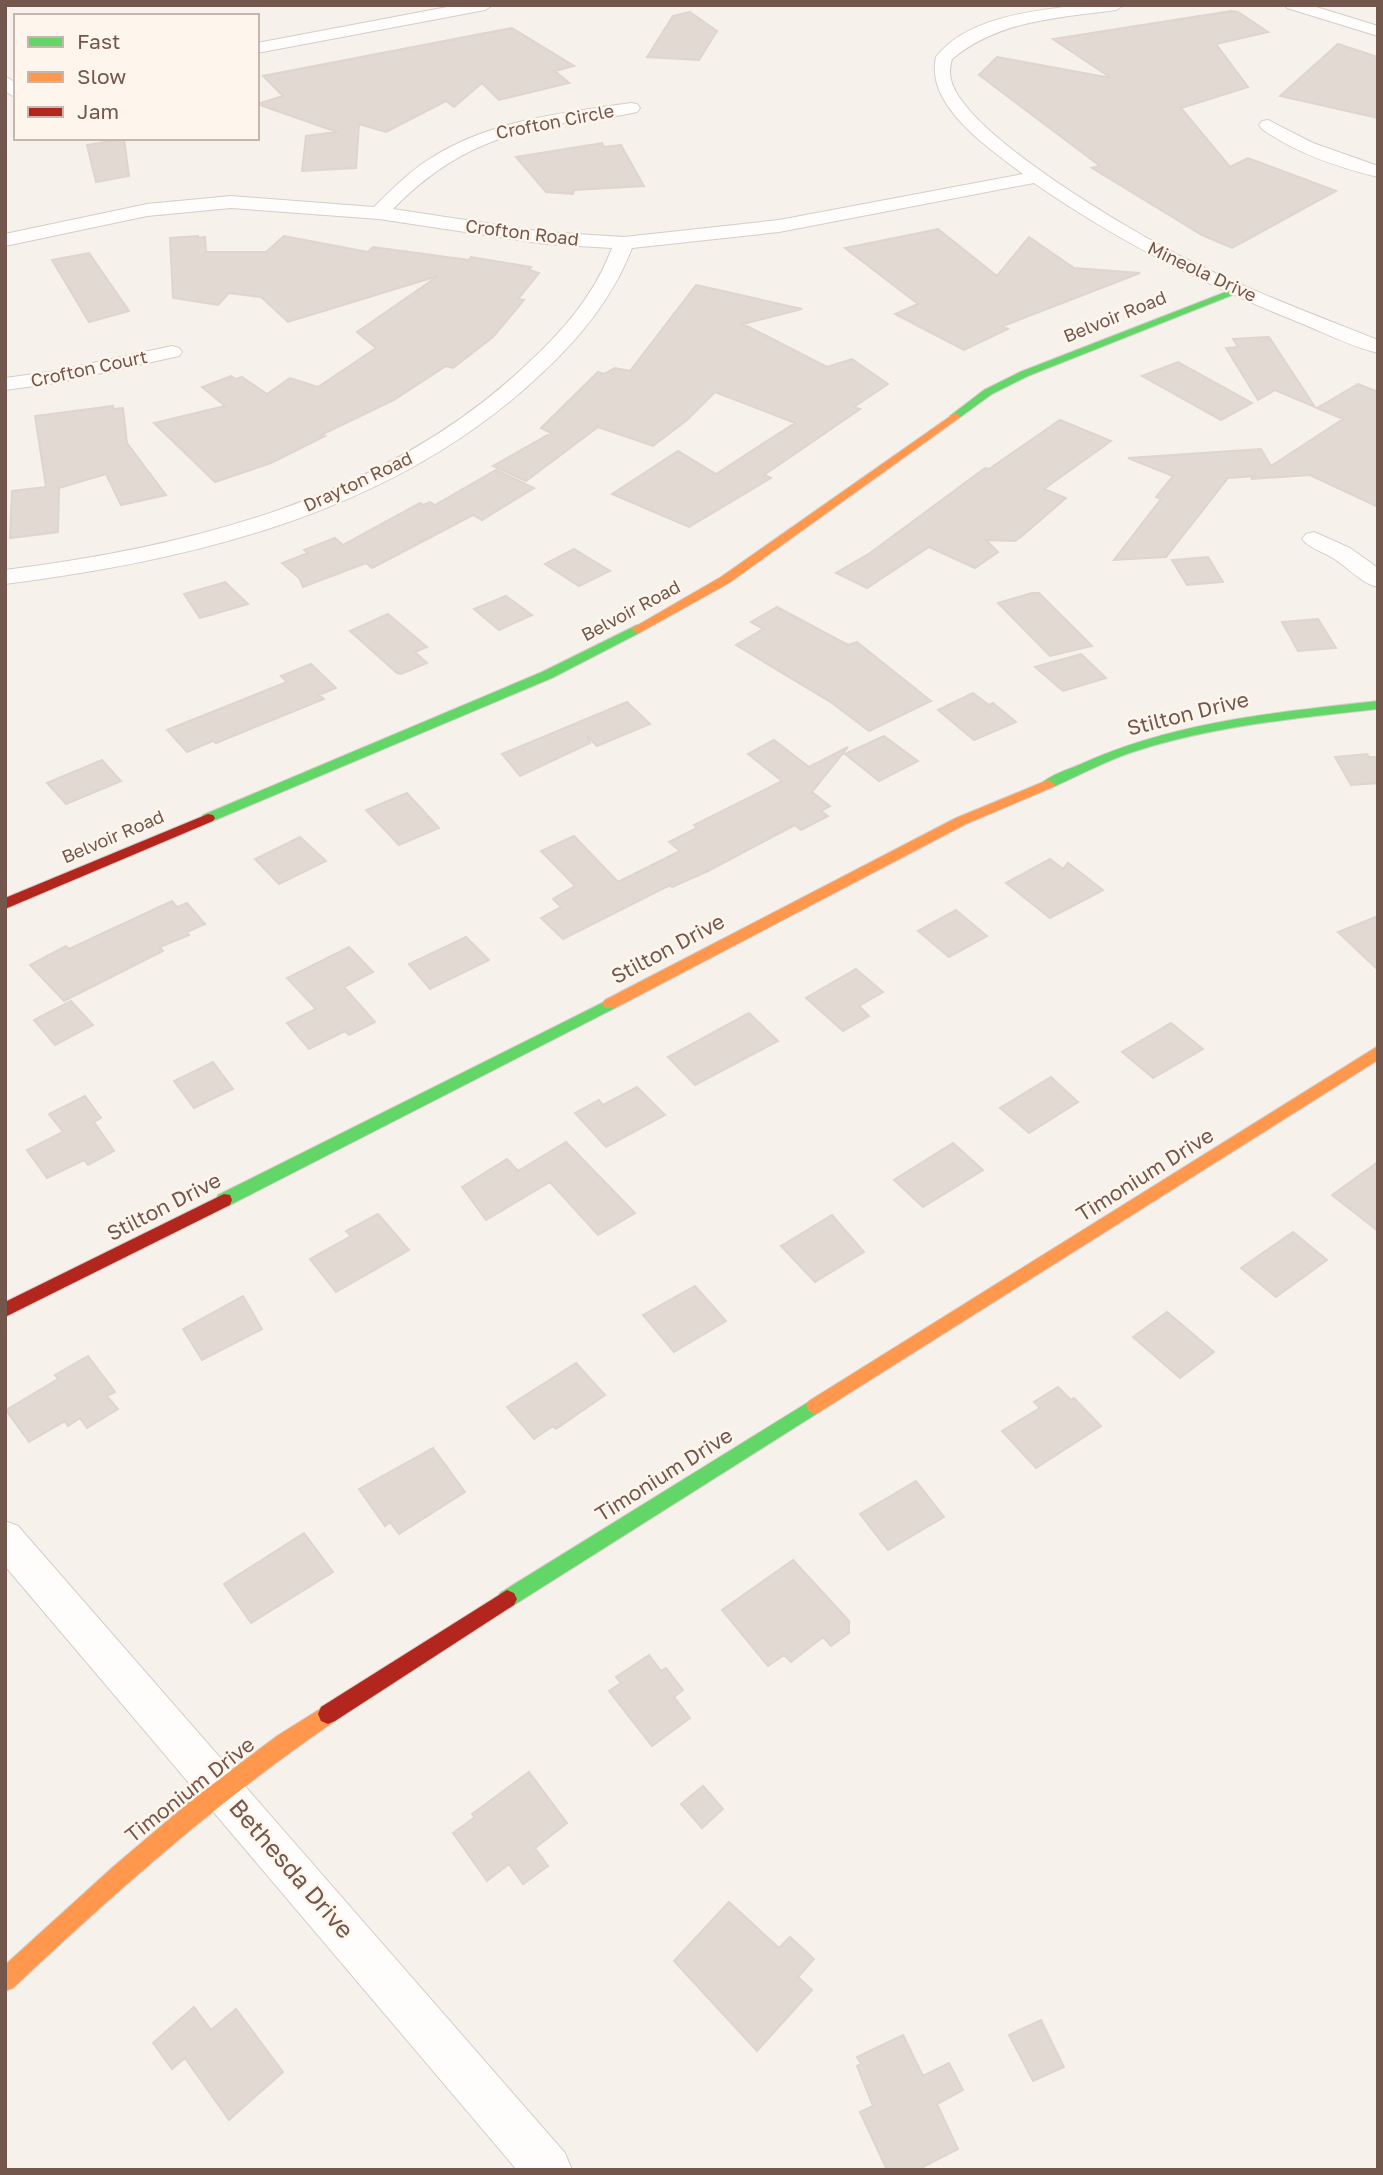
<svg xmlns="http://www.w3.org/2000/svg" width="1383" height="2175" viewBox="0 0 1383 2175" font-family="'Golos Text',sans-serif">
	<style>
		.building { fill: #e2d9d3; stroke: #dfd4ce; stroke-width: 2 }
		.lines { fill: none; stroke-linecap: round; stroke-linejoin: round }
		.street-casing { stroke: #d5cdc8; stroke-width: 2 }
		.fast-casing { stroke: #d6cdc8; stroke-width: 2 }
		.slow-casing { stroke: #d6cdc8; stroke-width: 2 }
		.jam-casing { stroke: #d6cdc8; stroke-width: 2 }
		.street { fill: #fefdfc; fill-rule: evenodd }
		.fast { fill: #63d668; fill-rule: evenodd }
		.slow { fill: #ff974d; fill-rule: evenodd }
		.jam { fill: #b3261e; fill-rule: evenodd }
		.labels { text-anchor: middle; stroke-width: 5; stroke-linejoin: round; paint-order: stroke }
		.far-street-label { font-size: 18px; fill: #74574c; stroke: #fef6ed }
		.street-label { font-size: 21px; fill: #74574c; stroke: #fef6ed }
		.near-street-label { font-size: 24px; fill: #74574c; stroke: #fef6ed }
	</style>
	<rect width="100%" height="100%" fill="#f6f1eb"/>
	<path class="building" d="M1231,11L1238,12L1268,32L1216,44L1248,87L1181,108L1230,167L1248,158L1336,191L1232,248L1202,235L1092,168L1100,166L979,75L997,57L1111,78L1053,39Z
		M690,12L717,31L699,60L647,57L673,16Z
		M512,28L574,66L555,71L569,83L499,100L482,83L454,107L446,101L386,132L359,124L356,168L302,171L306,136L337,132L257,104L283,96L263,76Z
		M1338,44L1378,57V118L1280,96Z
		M124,139L129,176L96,182L87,145Z
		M602,143L604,147L621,145L644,186L574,190L573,194L546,192L516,157Z
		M938,229L997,276L1029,237L1074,268L1140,273L1003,326L1008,329L964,350L895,314L918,304L845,248Z
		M198,236V238L205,237L206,252H266L284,236L368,252L373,247L469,260L471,257L531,267L529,270L539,273L518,299L524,300L493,337L453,368L446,366L394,400L321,435L325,436L271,463L215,482L154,423L225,406L202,387L231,376L236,379L242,377L267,394L290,378L318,387L376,348L357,332L438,276L288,322L261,297L229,293L218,305L173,298L170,238Z
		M89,253L129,311L89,322L52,260Z
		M696,285L802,309L743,324L827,367L852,359L888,384L854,407L860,409L837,425L764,475L771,478L689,527L612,494L678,451L716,474L795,423L715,392L687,420L653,446L598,427L526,481L493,466L551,433L541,428L598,372L604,374L615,368L630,371Z
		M1269,337L1315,407L1275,390L1258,400L1226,348L1238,347L1233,339Z
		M1178,362L1252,403L1221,420L1142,376Z
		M1358,384L1378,392V507L1310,475L1251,479L1256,476L1228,478L1166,557L1114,560L1161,499L1156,497L1173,476L1128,458L1261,449L1271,466L1343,419L1317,408Z
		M113,406V409L123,408L127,443L166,495L121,505L106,474L59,488L58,532L10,538L12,491L46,487L35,416Z
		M1060,420L1111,441L1044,489L1066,498L1022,536L1015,541L986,540L998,552L975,568L929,547L867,588L836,573L870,553L985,468L989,469Z
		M496,470L534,488L482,520L473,515L372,568L366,563L303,587L299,578L282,563L308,553L304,550L335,538L343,545L420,503L423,505L430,502L435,505Z
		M574,549L610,571L579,586L545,564Z
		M1208,557L1223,582L1187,585L1172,560Z
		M225,582L248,604L200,618L184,594Z
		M1032,593H1039L1092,646L1050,656L998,603Z
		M506,596L532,615L499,630L474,609Z
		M777,607L848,645L857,642L931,701L869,731L832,703L736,645L763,629L751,622Z
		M388,614L427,647L415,652L427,663L401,674L397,673L350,631Z
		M1318,619L1336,648L1298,651L1282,622Z
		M1081,654L1106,678L1063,691L1035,667Z
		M311,664L336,688L319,695L324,699L216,743L213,741L187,752L167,730L287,682L281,676Z
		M973,693L989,705L993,703L1016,722L974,740L938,710Z
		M627,702L650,724L597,746L587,736L590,743L520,776L502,754Z
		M884,736L918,761L879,781L845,754Z
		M774,740L809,767L848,747L812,792L830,806L821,811L828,816L801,830L795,825L708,871L672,887L670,885L563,939L541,918L561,907L553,899L575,886L541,851L574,836L618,882L680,851L669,842L697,828L694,825L782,781L748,754Z
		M1367,754L1369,757H1378V783L1351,785L1335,757Z
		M102,760L121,781L66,804L47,783Z
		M407,793L439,828L399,845L366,810Z
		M300,837L326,861L279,884L255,859Z
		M1050,859L1063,869L1068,863L1103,890L1050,918L1006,883Z
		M172,901L177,907L187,903L205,924L187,932L189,935L160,947L163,951L64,1001L30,965L66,946L69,949Z
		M956,910L987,936L949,957L918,931Z
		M1378,916V970L1338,932Z
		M466,937L489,960L430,989L409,964Z
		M349,947L373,972L344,987L375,1022L349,1035L345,1031L309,1049L287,1023L316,1009L287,978Z
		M856,969L883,992L859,1006L869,1016L843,1031L806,998Z
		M71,1001L93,1025L55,1045L34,1020Z
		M749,1013L778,1041L695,1085L668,1057Z
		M1171,1023L1203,1049L1153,1078L1122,1052Z
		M213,1062L233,1089L194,1108L174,1081Z
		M1051,1077L1078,1102L1029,1133L1000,1108Z
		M637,1087L665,1115L606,1147L575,1113L599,1100L603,1105Z
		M85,1096L101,1118L94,1122L114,1151L88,1165L84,1160L47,1178L27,1150L63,1132L49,1114Z
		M566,1142L635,1213L598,1235L550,1182L486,1220L462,1187L507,1159L518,1171Z
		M953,1143L983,1170L923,1207L894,1180Z
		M1378,1162V1231L1332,1195Z
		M378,1214L409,1250L336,1292L310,1259L351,1236L346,1231Z
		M832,1215L864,1252L815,1282L781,1246Z
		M1293,1232L1327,1260L1276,1297L1241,1268Z
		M695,1286L726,1321L674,1352L643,1315Z
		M243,1296L262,1329L202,1360L183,1329Z
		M1167,1312L1214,1352L1180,1378L1133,1337Z
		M88,1356L115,1392L107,1396L118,1409L87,1428L80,1418L68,1426L65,1421L29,1442L6,1410L58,1379L55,1375Z
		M576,1363L605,1395L556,1429L553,1426L534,1439L507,1407Z
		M1058,1387L1071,1400L1074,1398L1101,1426L1036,1468L1002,1431L1040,1408L1034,1402Z
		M433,1448L465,1492L399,1534L390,1522L385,1526L359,1489Z
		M916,1481L944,1517L888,1550L860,1514Z
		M304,1533L333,1572L251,1623L224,1584Z
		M793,1560L849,1621V1633L831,1646L823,1637L791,1662L784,1655L768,1666L722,1610Z
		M649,1655L661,1671L666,1668L683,1690L674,1697L690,1718L652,1746L609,1691L621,1683L616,1677Z
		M529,1772L567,1823L535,1848L548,1866L523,1884L509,1864L487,1881L453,1833L475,1817L472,1814Z
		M703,1786L723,1809L702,1828L681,1804Z
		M729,1902L779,1948L790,1937L814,1959L798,1977L812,1990L757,2051L674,1961Z
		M194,2007L211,2030L236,2009L283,2072L229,2120L185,2058L172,2069L153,2043Z
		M1041,2020L1064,2067L1033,2081L1009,2035Z
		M903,2035L923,2076L949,2063L963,2090L937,2104L958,2149L917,2170H887L860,2112L873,2106L857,2066L861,2064L857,2057Z"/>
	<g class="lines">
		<defs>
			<path id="street" d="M458,5H493L485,10L257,53V43Z
				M1079,5H1124L1116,10C1058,18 999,20 952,59C950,66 949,73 951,80C965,135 1134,233 1186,259C1248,290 1313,314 1378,340V353C1349,346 1321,331 1293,320C1201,283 1116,240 1034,183L779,232L632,248C613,297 581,337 543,372C399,510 198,560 5,584V570C190,547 385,498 525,366C562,332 594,296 612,248L545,244L379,219L231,208L147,216L5,246V234L147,204L231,196L374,207C392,189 410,171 431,158C491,120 562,113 631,103L637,104L640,108L637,112C611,118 584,120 557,124C489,136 441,160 393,209L545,232L624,237L779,220L1023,174C989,148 925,106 936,57C967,17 1033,11 1079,5Z
				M1285,5H1310L1378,26V36L1287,8Z
				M5,76L16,83V98L5,91Z
				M1268,120L1313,143L1378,166V177C1337,167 1296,153 1262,129L1259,125L1262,121Z
				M172,346L179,348L182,352L179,356L56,383L5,390V378L56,371Z
				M1314,532L1350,548L1378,568V587C1360,583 1347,566 1331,557C1321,551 1309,548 1302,539L1306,534Z
				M5,1521L18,1526L565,2153L572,2170H517L5,1566Z"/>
			<path id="fast" d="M1236,288L1245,290L1028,376L992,394L959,418L950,416L984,390L1020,372Z
				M637,625L643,629L641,632L552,678L213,821H203L201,818L203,815L542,672Z
				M1378,701V709C1297,718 1214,726 1136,751C1107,760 1080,775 1053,787H1043L1041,784C1050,775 1067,770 1079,765C1172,722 1277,712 1378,701Z
				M610,999L615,1000L618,1004L615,1008L230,1205H218L216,1200L218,1195Z
				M815,1398L821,1401L824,1406L821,1411L514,1605L507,1608L500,1605L497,1599L500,1593Z"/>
			<path id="slow" d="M955,413L960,416L959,418L729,583L641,632L637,633L631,629L721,577Z
				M1048,780L1055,784L1053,787L966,824L615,1008H605L602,1004L605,1000L956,818Z
				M1378,1046V1060L821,1411L815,1414L809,1411L806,1406L809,1401Z
				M328,1704L335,1707L338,1714L335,1721C219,1800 115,1892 13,1988L5,1991V1965L113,1867L193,1799L277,1736Z"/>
			<path id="jam" d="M208,814L213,815L215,818L213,821L5,909V898Z
				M224,1194L230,1195L232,1200L230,1205L5,1317V1302Z
				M507,1590L514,1593L517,1599L514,1605L335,1721L328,1724L321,1721L318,1714L321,1707Z"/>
		</defs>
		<use href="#street" class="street-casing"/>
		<use href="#fast" class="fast-casing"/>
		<use href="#slow" class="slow-casing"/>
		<use href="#jam" class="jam-casing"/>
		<use href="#street" class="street"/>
		<use href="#fast" class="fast"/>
		<use href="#slow" class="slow"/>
		<use href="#jam" class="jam"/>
	</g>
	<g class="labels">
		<g class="far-street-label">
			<text transform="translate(555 122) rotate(-11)" y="6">Crofton Circle</text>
			<text transform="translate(522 233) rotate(7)" y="6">Crofton Road</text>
			<text transform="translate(1202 272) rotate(25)" y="6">Mineola Drive</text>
			<text transform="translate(1115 317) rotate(-22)" y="6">Belvoir Road</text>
			<text transform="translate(89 369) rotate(-12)" y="6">Crofton Court</text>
			<text transform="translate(358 482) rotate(-25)" y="6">Drayton Road</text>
			<text transform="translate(631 611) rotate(-28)" y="6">Belvoir Road</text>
			<text transform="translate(113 837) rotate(-23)" y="6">Belvoir Road</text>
		</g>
		<g class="street-label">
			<text transform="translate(1188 714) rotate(-14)" y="7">Stilton Drive</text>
			<text transform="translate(668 949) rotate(-28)" y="7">Stilton Drive</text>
			<text transform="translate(1145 1175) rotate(-32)" y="7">Timonium Drive</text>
			<text transform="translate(164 1207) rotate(-27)" y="7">Stilton Drive</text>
			<text transform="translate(664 1475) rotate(-32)" y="7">Timonium Drive</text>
			<text transform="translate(190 1790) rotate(-38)" y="7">Timonium Drive</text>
		</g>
		<g class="near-street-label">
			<text transform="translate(291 1869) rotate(49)" y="8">Bethesda Drive</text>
		</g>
	</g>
	<rect width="1383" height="2175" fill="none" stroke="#74574c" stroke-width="14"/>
	<rect x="14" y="14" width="245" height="126" fill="#fef6ed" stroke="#c7b6ad" stroke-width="2"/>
	<rect x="28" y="37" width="35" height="10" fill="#63d668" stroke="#c7b6ad" stroke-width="2"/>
	<text x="77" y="49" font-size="21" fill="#74574c">Fast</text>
	<rect x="28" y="72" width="35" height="10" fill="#ff974d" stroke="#c7b6ad" stroke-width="2"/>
	<text x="77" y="84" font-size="21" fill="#74574c">Slow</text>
	<rect x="28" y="107" width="35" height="10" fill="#b3261e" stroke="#c7b6ad" stroke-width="2"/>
	<text x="77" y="119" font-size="21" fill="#74574c">Jam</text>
</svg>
